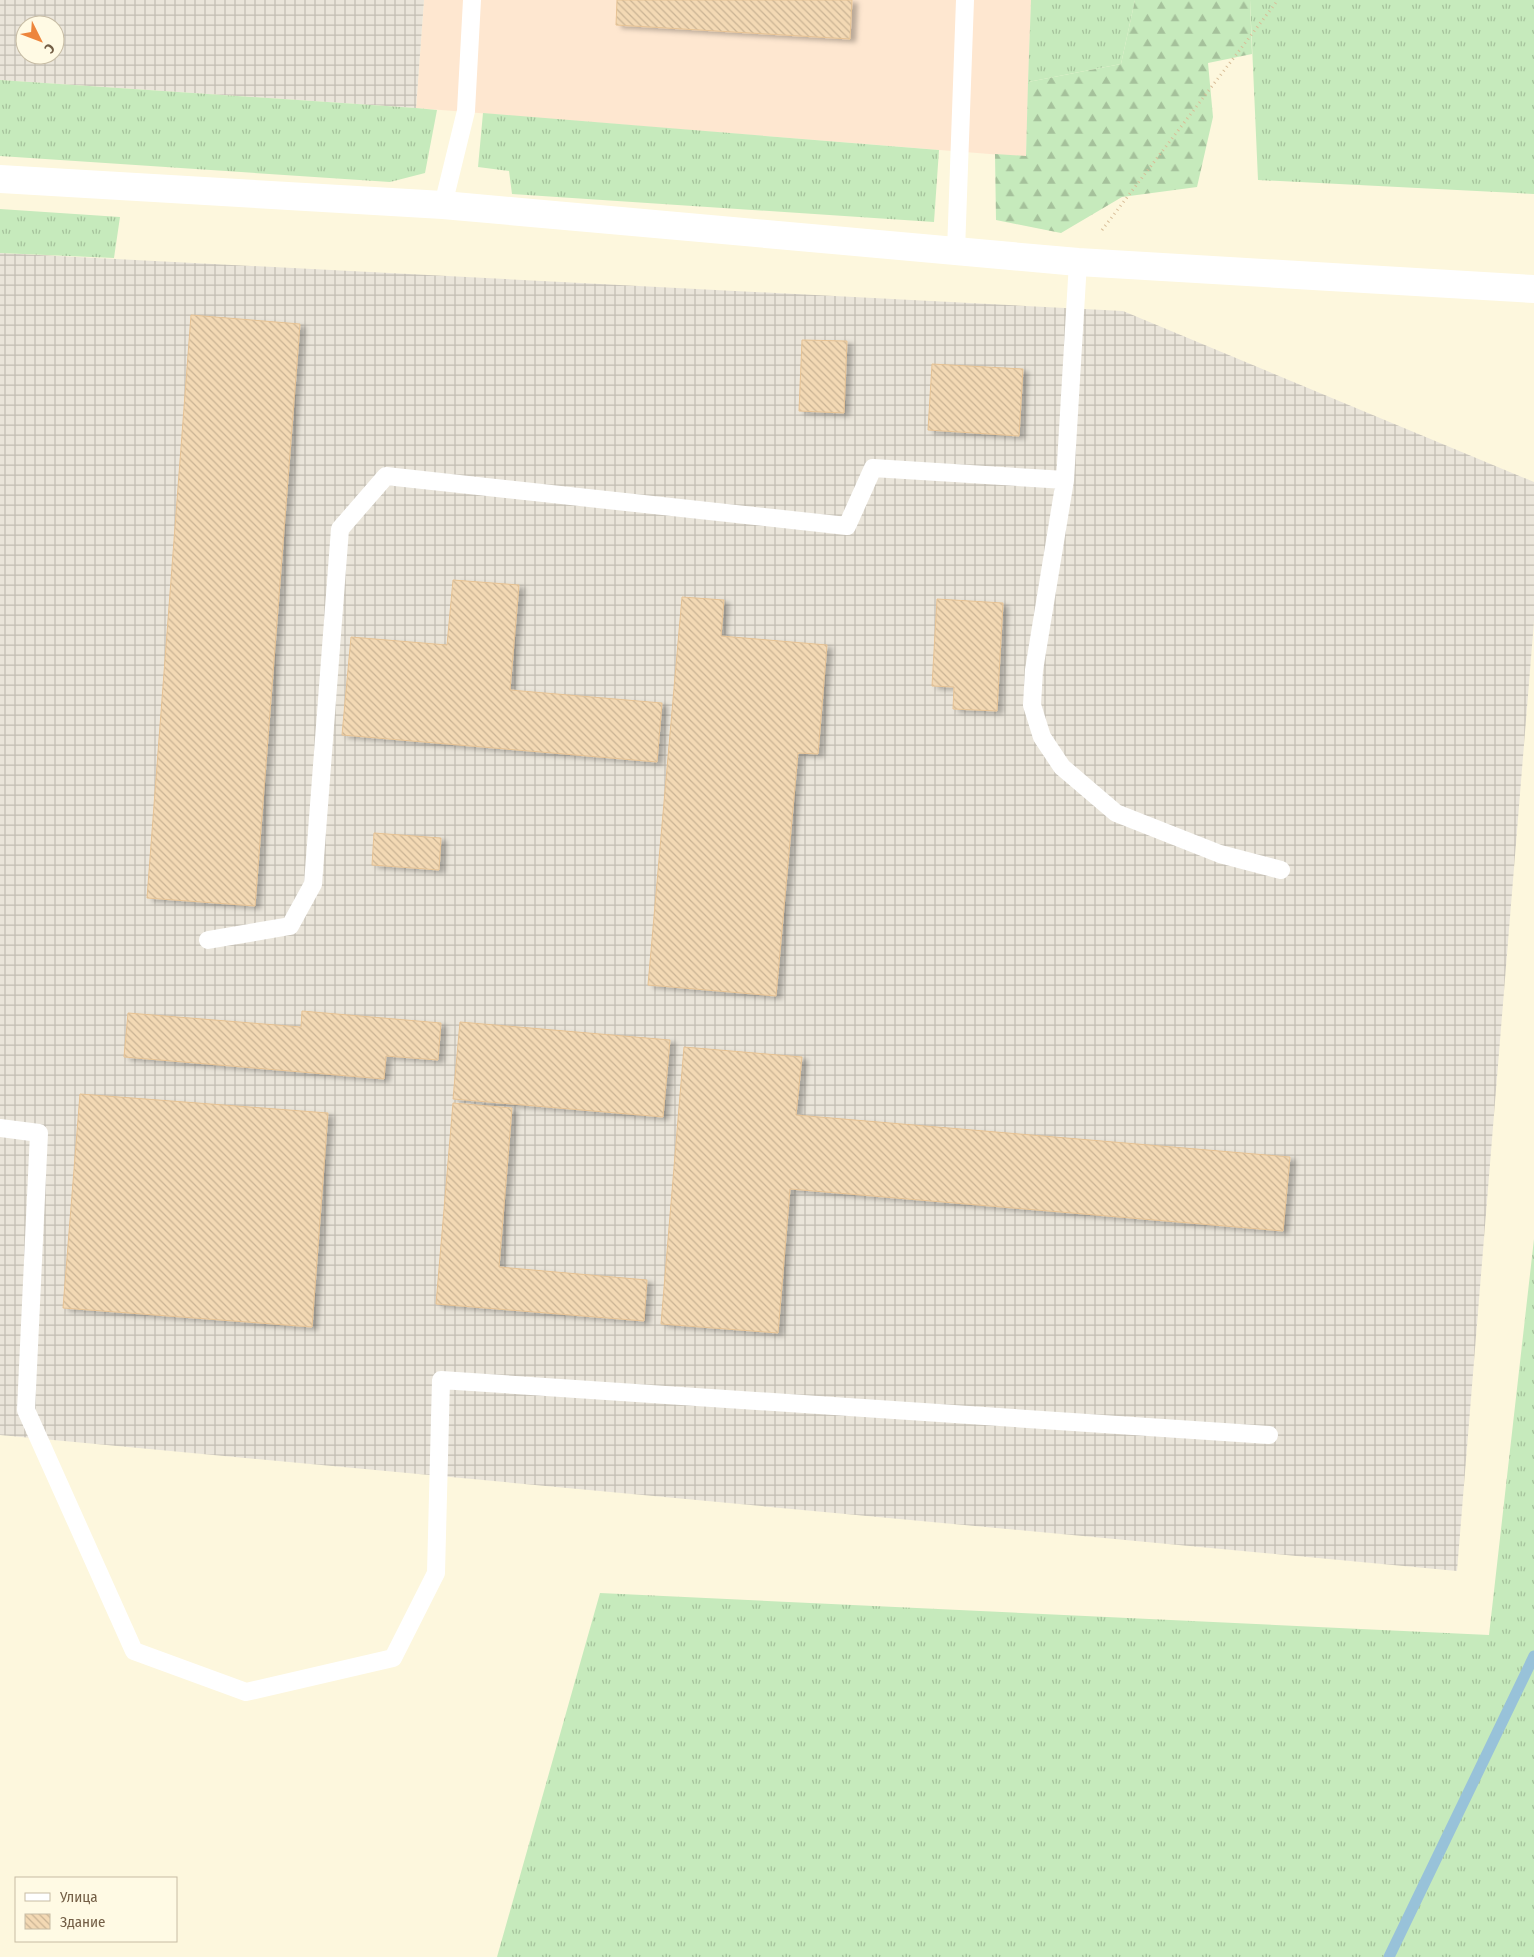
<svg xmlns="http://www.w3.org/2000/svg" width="1534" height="1957" viewBox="0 0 1534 1957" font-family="'Fira Sans Condensed',sans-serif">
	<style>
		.commercial { fill: #fee7d0 }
		.industrial { fill: url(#industrial-grid); fill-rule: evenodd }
		.grass { fill: url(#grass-tufts) }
		.forest { fill: url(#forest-firs) }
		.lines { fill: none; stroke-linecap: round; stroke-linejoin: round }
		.stream { stroke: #98c2d9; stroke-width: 11 }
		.building { fill: url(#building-back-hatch); stroke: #e7c394; filter: url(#shadow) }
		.path { stroke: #d8bd98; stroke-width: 3; stroke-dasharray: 1 4; stroke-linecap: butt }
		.service { stroke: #fff; stroke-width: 18 }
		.minor { stroke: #fff; stroke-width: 28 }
	</style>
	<defs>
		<pattern id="industrial-grid" width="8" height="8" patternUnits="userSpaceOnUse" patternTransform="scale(1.25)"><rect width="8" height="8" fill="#eae5da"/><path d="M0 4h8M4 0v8" fill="none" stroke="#c2bdb3"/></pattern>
		<pattern id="grass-tufts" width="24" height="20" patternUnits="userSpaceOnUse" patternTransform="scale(1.25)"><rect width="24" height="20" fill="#c6eabc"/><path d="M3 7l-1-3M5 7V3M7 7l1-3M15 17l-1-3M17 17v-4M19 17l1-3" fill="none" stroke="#a5c19b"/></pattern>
		<pattern id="forest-firs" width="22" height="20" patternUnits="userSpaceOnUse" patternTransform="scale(1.25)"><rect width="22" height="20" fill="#c6eabc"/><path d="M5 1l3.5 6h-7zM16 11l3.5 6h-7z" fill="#a5c19b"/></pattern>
		<pattern id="building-back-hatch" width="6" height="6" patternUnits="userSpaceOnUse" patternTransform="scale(1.25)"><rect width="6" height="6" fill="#f3d9b4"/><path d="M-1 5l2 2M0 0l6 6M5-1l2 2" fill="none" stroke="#c9b394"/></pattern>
		<filter id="shadow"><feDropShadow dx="5.5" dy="3" stdDeviation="2.5" flood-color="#0004"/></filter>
	</defs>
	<rect width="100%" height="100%" fill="#fdf7dd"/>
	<path class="commercial" d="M424,0H1031L1026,157L416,108Z"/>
	<path class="industrial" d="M0,0H424L416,108L0,80ZM25,25H55V55H25Z
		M0,253L1123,311L1534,482V621L1457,1571L0,1435Z"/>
	<path class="grass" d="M1031,0H1135L1121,64L1028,82Z
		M1250,0H1534V194L1258,180Z
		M0,80L416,108L437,110L425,173L390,182L0,156Z
		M483,113L939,150L934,222L512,194L509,171L478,167Z
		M0,209L120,217L114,258L0,253Z
		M1534,1239V1957H497L600,1593L1489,1635Z"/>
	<path class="forest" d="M1135,0H1250L1252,54L1208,63L1213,117L1197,187L1122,197L1061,233L996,220L995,154L1026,156L1028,82L1121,64Z"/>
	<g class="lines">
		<path class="stream" d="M1389,1957L1534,1656"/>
	</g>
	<path class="building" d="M617,0H852L850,39L616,25Z
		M191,315L300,324L255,906L147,898Z
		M802,340L847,341L844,413L799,411Z
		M932,364L1023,369L1019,436L928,430Z
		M453,580L519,585L510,690L662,703L657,762L342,735L351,637L447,645Z
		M682,597L724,600L721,636L827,645L818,754L798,753L776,996L648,985Z
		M937,599L1003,603L997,711L953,709L954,687L932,686Z
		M374,833L441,838L439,870L372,865Z
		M302,1011L441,1023L438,1060L386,1056L384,1079L124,1057L128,1013L301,1027Z
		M460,1022L670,1040L663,1117L453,1099Z
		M684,1047L802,1057L796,1115L1290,1157L1283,1231L790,1189L778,1333L661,1324Z
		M80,1094L328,1113L312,1327L63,1308Z
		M453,1103L512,1108L499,1267L647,1280L644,1321L436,1304Z"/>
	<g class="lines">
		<path class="path" d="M1102,230L1278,0"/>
		<path class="service" d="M443,205L466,111L472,0
			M956,251L965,0
			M1078,262L1065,480L1034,670L1032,705L1042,737L1062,767L1116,813L1220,854L1281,870
			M208,940L290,926L313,884L340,529L386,476L847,526L873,468L1065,480
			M0,1128L39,1133L26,1410L134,1651L246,1692L393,1658L436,1573L441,1380L1269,1435"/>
		<path class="minor" d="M0,179L443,205L1078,262L1534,289"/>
	</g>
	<rect x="15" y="1877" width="162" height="65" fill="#fffae4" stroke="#c7bca4"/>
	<rect x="25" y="1893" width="25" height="8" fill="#ffffff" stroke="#c7bca4"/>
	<text x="60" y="1902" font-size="15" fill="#735e45">Улица</text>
	<rect x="25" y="1914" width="25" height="15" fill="url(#building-back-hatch)" stroke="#c7bca4"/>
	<text x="60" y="1927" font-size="15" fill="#735e45">Здание</text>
	<g transform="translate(40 40) rotate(132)"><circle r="24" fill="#fffae4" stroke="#c7bca4"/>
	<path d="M0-4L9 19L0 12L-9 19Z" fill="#ed853c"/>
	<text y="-8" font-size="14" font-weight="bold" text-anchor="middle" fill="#735e45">С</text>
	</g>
</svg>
